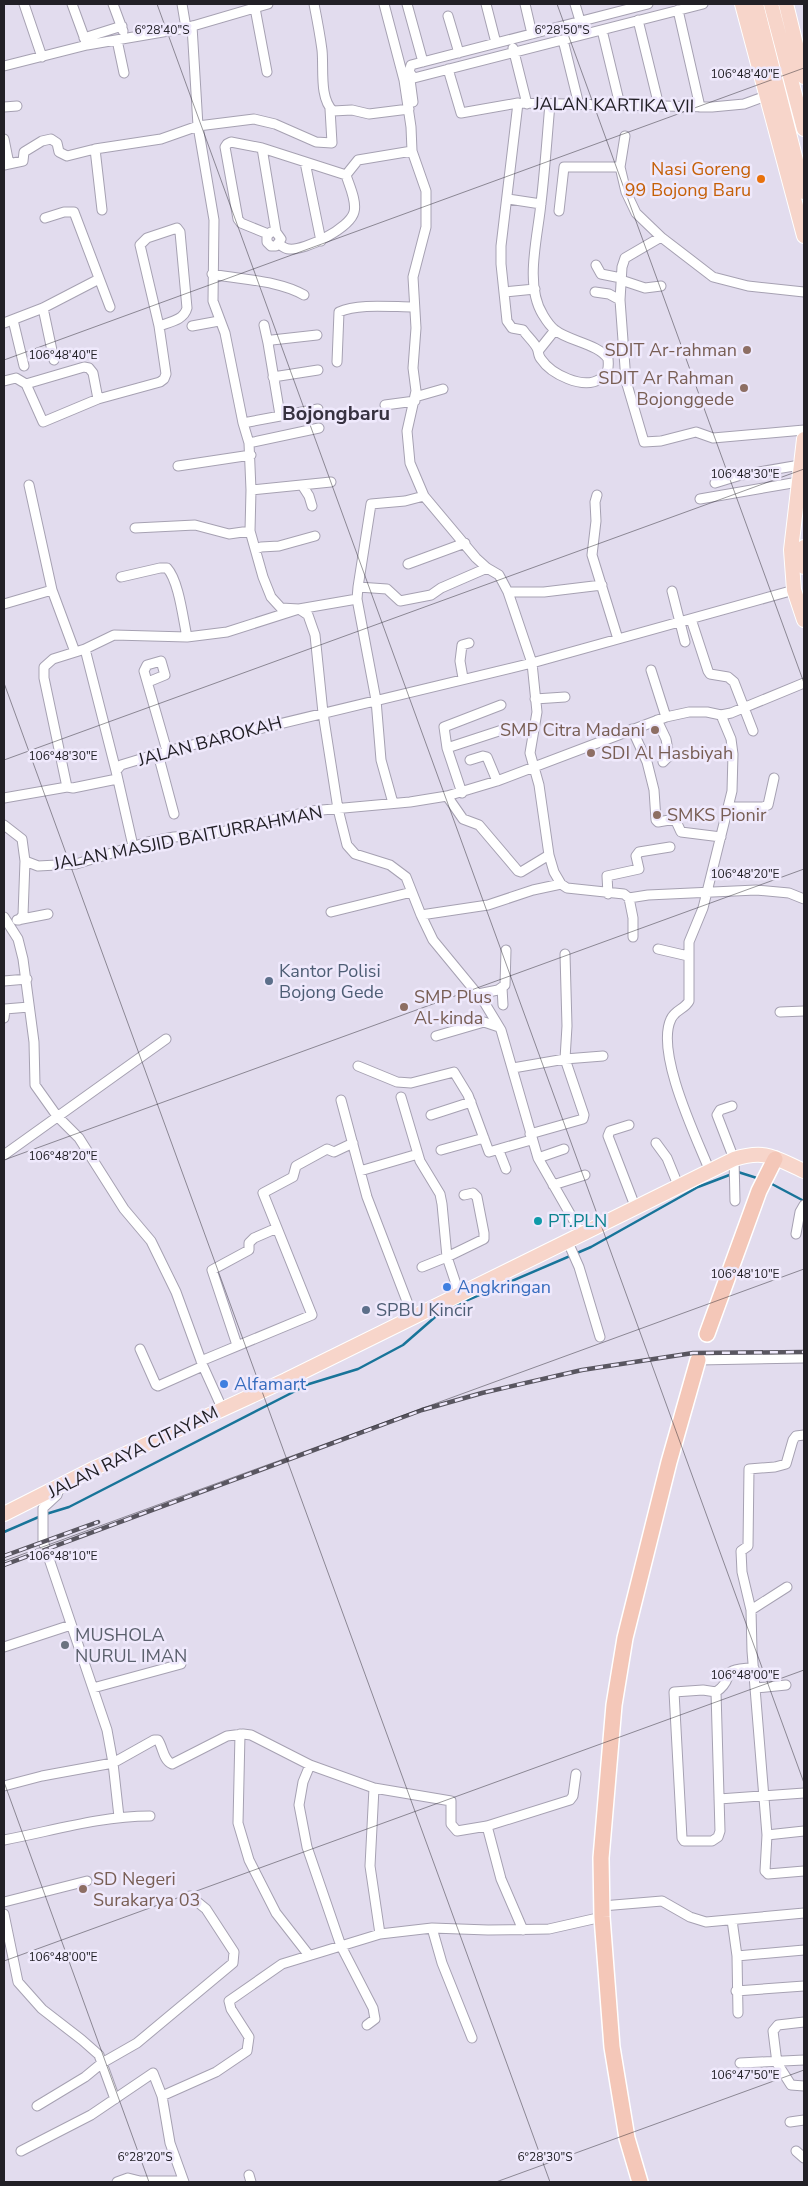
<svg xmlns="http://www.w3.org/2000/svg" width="808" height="2186" viewBox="0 0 808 2186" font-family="'Nunito Sans',sans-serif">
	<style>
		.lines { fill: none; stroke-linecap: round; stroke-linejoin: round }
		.stream { stroke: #187499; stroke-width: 2.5 }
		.minor-casing { stroke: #a6a1b2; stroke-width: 11 }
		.primary-casing { stroke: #fff; stroke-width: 16 }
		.trunk-casing { stroke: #fff; stroke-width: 18 }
		.minor { stroke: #fff; stroke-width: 9 }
		.primary { stroke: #f7d5ca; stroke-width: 14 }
		.trunk { stroke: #f4c7b8; stroke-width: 15 }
		.rail-casing { stroke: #595660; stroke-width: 4.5 }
		.rail { stroke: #efe9fc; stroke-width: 2.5; stroke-dasharray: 8; stroke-linecap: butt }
		.ticks { fill: none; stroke: #222026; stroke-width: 1; stroke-opacity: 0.45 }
		.food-dot { fill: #e8710a; stroke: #efe9fc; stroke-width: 2 }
		.education-dot { fill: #8d6e63; stroke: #efe9fc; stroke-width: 2 }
		.service-dot { fill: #5c6f8a; stroke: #efe9fc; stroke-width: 2 }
		.culture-dot { fill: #0f9aa8; stroke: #efe9fc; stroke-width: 2 }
		.shop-dot { fill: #3f7fe0; stroke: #efe9fc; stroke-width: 2 }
		.worship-dot { fill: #6b7280; stroke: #efe9fc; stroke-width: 2 }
		.labels { text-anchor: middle; stroke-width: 5; stroke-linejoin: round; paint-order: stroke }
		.street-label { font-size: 18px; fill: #222026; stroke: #efe9fc }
		.food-label { font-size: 18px; fill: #c56008; stroke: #efe9fc; text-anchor: end }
		.education-label { font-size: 18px; fill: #785e54; stroke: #efe9fc; text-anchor: start }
		.service-label { font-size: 18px; fill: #4e5e75; stroke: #efe9fc; text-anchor: start }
		.culture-label { font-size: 18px; fill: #0d838f; stroke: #efe9fc; text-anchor: start }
		.shop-label { font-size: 18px; fill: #366cbe; stroke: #efe9fc; text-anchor: start }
		.worship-label { font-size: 18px; fill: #5b616d; stroke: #efe9fc; text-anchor: start }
		.quarter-label { font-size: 20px; font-weight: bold; fill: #373240; stroke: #efe9fc }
		.ticks-label { font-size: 12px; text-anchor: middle; fill: #222026; stroke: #efe9fc; stroke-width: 5; stroke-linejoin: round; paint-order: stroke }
	</style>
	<rect width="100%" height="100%" fill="#e2dcee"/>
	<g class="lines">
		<path class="stream" d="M738,1172L760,1179
			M770,1183L804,1201
			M46,1514L69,1507L309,1384L358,1369L403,1345L442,1311L591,1247L698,1187L732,1174
			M4,1532L41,1516"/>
		<defs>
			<path id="minor" d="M24,4L42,57
				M72,4L87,45
				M113,4L123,31
				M182,4L186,28
				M314,4C317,19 320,35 322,50C324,68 319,98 333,111L352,110L369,114L409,109
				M384,4L404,80L411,127L412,151L426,191V227L413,277L416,328L413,368L416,391L407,431L410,463L424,496L476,558L487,568L499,575L508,592L532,663L537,712L530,753L539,785L549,855L554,872L561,884L567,888L624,894L629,898L648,895L756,890L789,893L804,899
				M407,4L423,62
				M486,4L496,43
				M525,4L532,34
				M575,4L584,34
				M255,8L267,72
				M678,10L700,107
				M448,16L459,53
				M638,20L659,106
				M192,26L198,126L214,220L213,301L225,333L243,423L249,443L251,490L250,531L263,577L271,597L281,608L299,609
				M602,30L620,105
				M84,38L122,26
				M117,40L124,73
				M563,40L579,105
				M513,48L527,104
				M4,66L87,45L186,28L268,4
				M448,69L461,113L518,103L712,107L744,104L766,96
				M409,72L414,78L703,4
				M413,102L409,72L411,65L648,4
				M518,103L501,246V264L507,321L512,328L523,330C527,336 534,342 537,348C539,352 538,356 541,359C551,374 583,390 600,379C608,374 609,368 608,359C599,344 568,341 555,330C551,327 546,320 543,315C524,285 538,236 541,203C545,170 547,137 550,104
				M4,107L17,106
				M625,136L620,167L626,192L636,213L661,237L713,277L748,286L804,292
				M4,139L9,164
				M262,148L276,232L281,239L276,246H271L267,242V236L271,232H276
				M95,149L102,210
				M305,162L321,241
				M4,165L23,161L24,152L42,141L51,139L57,143L59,152L67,156L95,149L161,139L198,126L254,119L275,124L316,142L332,143L330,109
				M508,199L541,204
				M559,211L564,167H620
				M45,218L64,212H74L110,307
				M268,234L241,223L238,219L225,147L227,144L231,142L262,148L346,175L358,160L412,151
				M661,237L625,258L622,267L620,300L626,381L644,442L661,441L696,432L713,438L804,430
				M279,244C282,246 285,249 289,249C305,251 350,228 354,212C357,201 349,185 346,175
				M596,265L601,274L621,278
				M212,274C242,280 278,280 304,295
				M621,280L645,288L661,286
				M504,292L535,289
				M595,292L609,294L620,300
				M43,308L54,360
				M13,320L24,366
				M4,323L43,308L99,279
				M264,325L268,343
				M192,326L219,321
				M539,350L555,330
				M337,362L339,312C358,303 392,307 414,307
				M273,377L318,370
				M4,381L16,378L26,384L84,367L89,368L93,373L98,399L160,382L164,379L166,374L159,326L140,245L147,238L177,228L180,232L187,308C184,320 170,322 159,326
				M26,384L43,422L98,399
				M415,397L443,389
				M385,405L415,401
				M280,415L268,343L272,340L317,335
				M243,423L318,409
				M249,443L319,428
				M178,466L251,455
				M715,483L741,475L800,465
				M29,485L52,590L75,652
				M302,485L309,496L312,506
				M251,490L331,482
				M597,495L595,502L596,521L592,555L618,639
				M700,499L798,482
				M135,528L195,525L229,534L250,531
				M256,549L261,547L279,546L315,536
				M408,564L465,543
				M121,577L160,568H167C179,581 183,619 187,637
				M358,587L387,589L400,601L431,595L441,588L487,568
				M672,591L685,642
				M508,592H544L602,585
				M4,604L52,590
				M299,609L308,615L315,635L323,713L338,809L347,845L355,854L390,865L406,877L421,915L433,940L484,1002L501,1030L538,1158L581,1233
				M691,619L708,671L710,674L728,677L734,682L753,731
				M85,649L116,771L133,846
				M651,670L666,717
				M463,678L460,661L462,645L469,643
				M148,682L165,675L161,661L147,665L144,671L167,751
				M535,699L565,697
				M657,720L666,739L669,756L663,762
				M632,729L647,762L654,790L656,820L658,822L675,819L681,832L721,837
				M447,748L502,730
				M158,754L174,814
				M470,760L483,756L487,757L497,781
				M116,771L121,765L167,751L532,663L794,590
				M117,779L73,788L67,787L44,678V667L53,659L85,649L114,635L187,637L227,632L299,609L357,599
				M462,793L447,748L444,727L501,705
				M447,796L463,819L479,825L518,871L521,872L549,855
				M4,798L67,787
				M393,803L381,760L376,700L357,599L358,587L371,504L405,501L424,496
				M729,807H763L768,805L774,778
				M4,825L22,839L25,861L38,866L76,864L148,842L174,837L213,834L311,811L410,802L447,796L497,781L666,717L689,712H707L721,715L731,713L804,683
				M608,894L607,876L639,869L636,856L639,852L670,847
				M629,898L633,918V937
				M331,912L412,892
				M421,915L488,905L533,890L561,884
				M4,917L18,939L23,959L34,1042L35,1085L57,1116L79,1138L124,1209L151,1241L176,1292L203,1366L222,1408
				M17,920L48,914
				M19,920L23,915L25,861
				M658,949L688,956
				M4,981L27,979
				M502,988L503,1005
				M478,994L498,990L505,985L506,950
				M780,1012L804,1011
				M4,1018L5,1009L29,1007
				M436,1036L484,1022L499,1027
				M358,1066L397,1082L411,1083L454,1072L468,1095L489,1152L531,1140
				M513,1068L565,1059L603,1056
				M401,1097L420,1161L440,1194L442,1204L447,1257L422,1267
				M341,1100L367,1197L413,1317
				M732,1106L720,1110L717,1115L734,1159L735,1201
				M431,1115L471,1102
				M629,1125L610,1131L608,1136L635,1206
				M530,1134L583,1119L584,1115L565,1059L567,1026L565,954
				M656,1143L667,1158L678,1185
				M441,1150L484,1138
				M499,1151L506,1169
				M4,1155L166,1039
				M538,1158L564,1149
				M709,1169C696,1137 655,1052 671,1019C675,1010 685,1009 689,1001V942L703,908L732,791L733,754L731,739L721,715
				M360,1171L418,1154
				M553,1185L585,1175
				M796,1234L800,1212L804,1205
				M567,1240L579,1267L600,1337
				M459,1293L447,1257L484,1239V1233L477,1197L473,1193L464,1195
				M237,1345L212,1270L249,1250V1243L254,1238L277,1228
				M140,1349L156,1385L158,1386L203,1366
				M698,1360L804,1358
				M201,1361L312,1315L263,1193L293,1177L296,1166L327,1149L334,1152L353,1143
				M804,1435L796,1436L793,1440L786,1464L775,1467L749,1469L748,1546L741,1551L742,1572L751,1610L752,1651L767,1835L765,1871L768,1874L804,1871
				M60,1486L57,1495L43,1508V1541L107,1730L113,1763L119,1817
				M751,1610L787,1587
				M4,1647L71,1625
				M93,1688L181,1664
				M756,1688L786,1685
				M716,1692L720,1831L718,1837L712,1841H684L682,1838L674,1692L703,1690L716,1692C738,1677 715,1669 754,1668
				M240,1734L238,1823L249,1860L276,1913L308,1954
				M310,1765L303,1782L299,1805L307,1847L341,1946L373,2008L375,2019L367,2025
				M4,1786L42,1776L113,1763L154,1740H158C163,1747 163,1760 172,1764L227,1736L243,1734L251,1735L310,1765L374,1788L370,1866L380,1934
				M374,1788L451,1801V1824L457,1831L487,1826L570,1800L573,1796L576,1774
				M719,1799L804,1793
				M487,1826L501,1879L523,1930
				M767,1835L804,1831
				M4,1840C52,1831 100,1816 150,1816
				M4,1902L87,1881
				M602,1906L662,1901L690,1917L706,1922L804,1913
				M4,1914L18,1982L42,2009L82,2040L99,2055L115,2099
				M732,1920L737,1956L738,2013
				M432,1928L442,1963L472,2038
				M737,1956L804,1950
				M736,1991L804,1986
				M804,2022L778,2025L773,2031L777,2063L791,2085L804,2086
				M740,2063L804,2060
				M162,2096L216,2072L247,2051L249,2037L231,2009L229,2001L282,1964L380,1934L432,1928L488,1930L549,1929L602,1917
				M37,2106L85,2077L102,2063L137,2043L233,1963L234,1952L206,1909L190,1896
				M790,2122L804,2120
				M21,2151L91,2115L153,2073L162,2096L170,2143L184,2182
				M796,2151L804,2158
				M249,2175L251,2182
				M117,2182L128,2178L140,2181H183"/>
			<path id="primary" d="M742,4L804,236
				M756,4L804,192
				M771,4L804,129
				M786,4L804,77
				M804,439L791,550L794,590L804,620
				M804,547V567
				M4,1514L95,1468L286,1380L734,1159C766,1149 775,1158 804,1171"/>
			<path id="trunk" d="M707,1334L759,1191L775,1159
				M640,2182L627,2138L612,2047L602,1917L601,1858L614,1705L625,1638L669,1462L698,1360"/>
		</defs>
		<use href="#minor" class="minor-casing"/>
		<use href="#primary" class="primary-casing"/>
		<use href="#trunk" class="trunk-casing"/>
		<use href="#minor" class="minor"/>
		<use href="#primary" class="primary"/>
		<use href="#trunk" class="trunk"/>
		<defs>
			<path id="rail" d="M4,1556L98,1522
				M4,1565L422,1410L482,1393L582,1370L693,1353L804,1352"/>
		</defs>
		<use href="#rail" class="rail-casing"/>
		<use href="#rail" class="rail"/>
	</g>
	<path class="ticks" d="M157,4L804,1783M557,4L804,683M4,360L804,68M4,683L550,2182M4,760L804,469M4,1160L804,869M4,1561L804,1269M4,1782L149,2182M4,1961L804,1670M496,2182L804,2070"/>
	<circle class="food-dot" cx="761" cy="179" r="5"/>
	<g class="education-dot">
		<circle cx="747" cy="350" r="5"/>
		<circle cx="744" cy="388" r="5"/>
		<circle cx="655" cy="730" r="5"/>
		<circle cx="591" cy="753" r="5"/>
		<circle cx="657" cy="815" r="5"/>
		<circle cx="404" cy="1007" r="5"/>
		<circle cx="83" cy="1889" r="5"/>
	</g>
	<g class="service-dot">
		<circle cx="269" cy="981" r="5"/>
		<circle cx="366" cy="1310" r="5"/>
	</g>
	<circle class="culture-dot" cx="538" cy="1221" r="5"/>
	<g class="shop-dot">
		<circle cx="447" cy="1287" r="5"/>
		<circle cx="224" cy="1384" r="5"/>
	</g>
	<circle class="worship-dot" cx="65" cy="1645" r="5"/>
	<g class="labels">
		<g class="street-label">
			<text transform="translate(614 105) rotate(1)" y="6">JALAN KARTIKA VII</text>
			<text transform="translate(210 741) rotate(-15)" y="6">JALAN BAROKAH</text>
			<text transform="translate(188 838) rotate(-11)" y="6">JALAN MASJID BAITURRAHMAN</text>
			<text transform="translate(133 1452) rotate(-26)" y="6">JALAN RAYA CITAYAM</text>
		</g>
		<g class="food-label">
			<text x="751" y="175">Nasi Goreng<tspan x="751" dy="21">99 Bojong Baru</tspan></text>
		</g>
		<g class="education-label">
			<text x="737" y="356" text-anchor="end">SDIT Ar-rahman</text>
			<text x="734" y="384" text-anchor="end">SDIT Ar Rahman<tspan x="734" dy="21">Bojonggede</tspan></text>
			<text x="645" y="736" text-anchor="end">SMP Citra Madani</text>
			<text x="601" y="759">SDI Al Hasbiyah</text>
			<text x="667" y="821">SMKS Pionir</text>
			<text x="414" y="1003">SMP Plus<tspan x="414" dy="21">Al-kinda</tspan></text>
			<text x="93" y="1885">SD Negeri<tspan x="93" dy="21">Surakarya 03</tspan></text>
		</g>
		<g class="service-label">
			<text x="279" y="977">Kantor Polisi<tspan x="279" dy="21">Bojong Gede</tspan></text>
			<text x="376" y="1316">SPBU Kincir</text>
		</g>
		<g class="culture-label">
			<text x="548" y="1227">PT.PLN</text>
		</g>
		<g class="shop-label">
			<text x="457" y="1293">Angkringan</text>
			<text x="234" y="1390">Alfamart</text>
		</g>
		<g class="worship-label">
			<text x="75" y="1641">MUSHOLA<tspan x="75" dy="21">NURUL IMAN</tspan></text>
		</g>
		<g class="quarter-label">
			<text x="336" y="420">Bojongbaru</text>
		</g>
	</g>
	<g class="ticks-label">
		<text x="162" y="34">6°28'40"S</text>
		<text x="562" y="34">6°28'50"S</text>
		<text x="745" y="78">106°48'40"E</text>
		<text x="63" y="359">106°48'40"E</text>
		<text x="745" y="478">106°48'30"E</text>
		<text x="63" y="760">106°48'30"E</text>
		<text x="745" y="878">106°48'20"E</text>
		<text x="63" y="1160">106°48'20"E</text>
		<text x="745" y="1278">106°48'10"E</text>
		<text x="63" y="1560">106°48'10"E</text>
		<text x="745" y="1679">106°48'00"E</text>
		<text x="63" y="1961">106°48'00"E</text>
		<text x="745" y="2079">106°47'50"E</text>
		<text x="145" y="2161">6°28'20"S</text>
		<text x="545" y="2161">6°28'30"S</text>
	</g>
	<rect width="808" height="2186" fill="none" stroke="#222026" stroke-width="10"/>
</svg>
